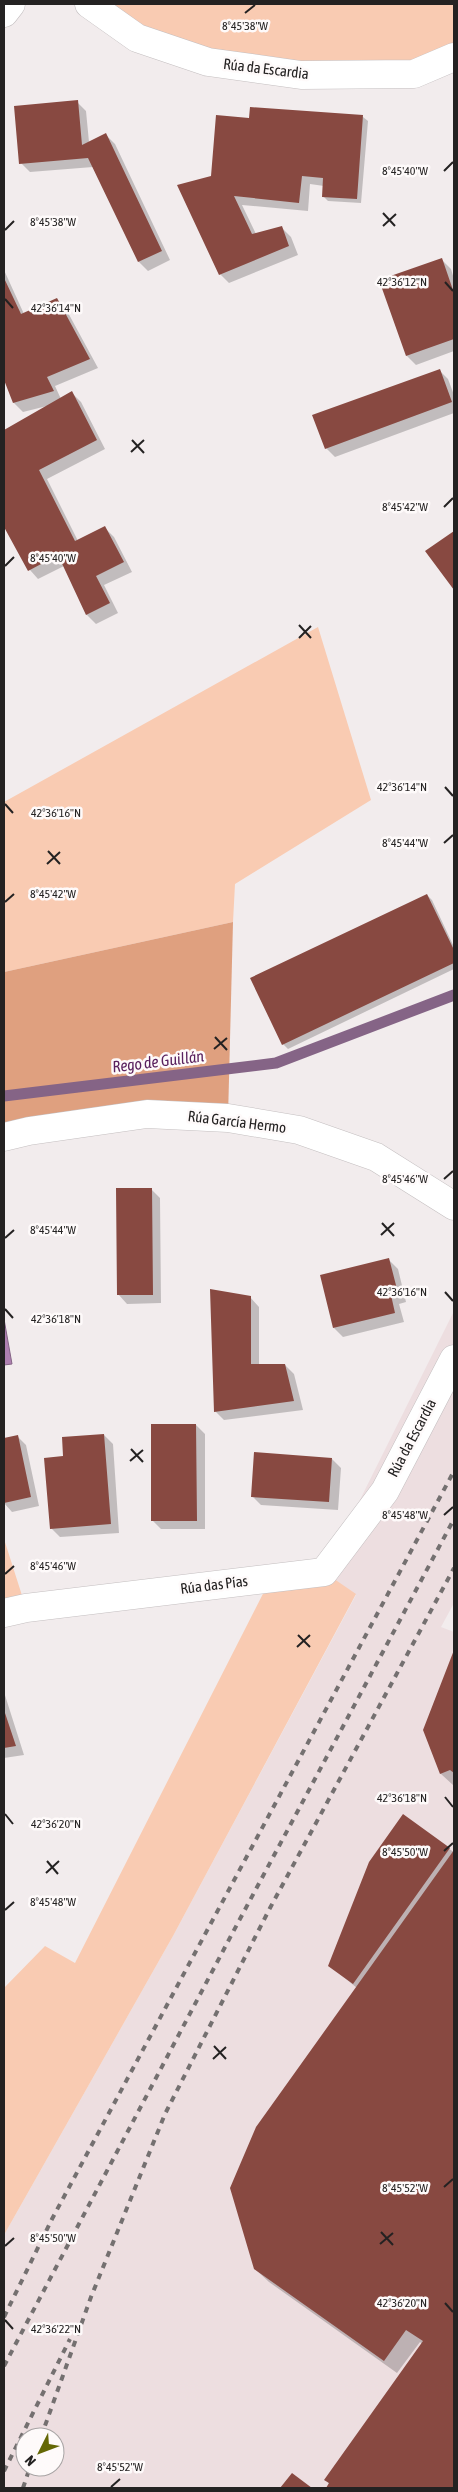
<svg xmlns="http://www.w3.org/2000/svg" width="458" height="2492" viewBox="0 0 458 2492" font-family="'Asap Condensed',sans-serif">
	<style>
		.built { fill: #eddee0; fill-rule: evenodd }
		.green { fill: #f9cbb2 }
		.forest { fill: #dfa07f }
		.water { fill: #af80b1; stroke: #856486 }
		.shadow { fill: #0003 }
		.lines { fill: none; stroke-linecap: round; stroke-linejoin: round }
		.stream { stroke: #856486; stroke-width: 11 }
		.building { fill: #884941 }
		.street-casing { stroke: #c4bfc0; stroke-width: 29 }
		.street { stroke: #fff; stroke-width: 28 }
		.rail { stroke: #747070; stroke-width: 4; stroke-dasharray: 6 6; stroke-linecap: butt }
		.ticks { fill: none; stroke: #242222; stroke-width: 2 }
		.labels { text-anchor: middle; stroke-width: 5; stroke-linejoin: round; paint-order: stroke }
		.street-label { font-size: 15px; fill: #242222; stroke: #fefafa }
		.water-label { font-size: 16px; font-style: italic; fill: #5a215e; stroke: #fefafa }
		.ticks-label { font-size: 12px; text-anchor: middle; fill: #242222; stroke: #fefafa; stroke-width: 5; stroke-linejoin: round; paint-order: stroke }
	</style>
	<rect width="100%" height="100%" fill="#f2eced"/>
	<path class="built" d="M454,1311V1603L441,1627L454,1632V2488H4V2235L173,1936L356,1595L324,1572ZM25,2437H55V2467H25Z"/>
	<path class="green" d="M89,4H454V57L414,74L208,62Z
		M318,627L371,800L235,884L233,922L4,972V802Z
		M4,1539L26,1608L4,1609Z
		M324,1572L356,1594L173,1936L4,2235V1988L45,1946L75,1963L271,1578Z"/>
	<path class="forest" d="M233,922L228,1118L4,1137V972Z"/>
	<path class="water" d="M4,1319L12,1364L4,1365Z"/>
	<path class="shadow" d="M77,102L86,111L89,142L106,135L115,144L170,260L148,271L139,262L93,167L30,172L21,163Z
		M363,117L368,121L361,203L328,201L323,196L324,186L310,184L308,211L242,205L256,234L282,228L291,237L298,255L229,283L220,274L212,177L250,120Z
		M442,260L451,269L454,279V351L416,365L407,356Z
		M4,270L24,314L57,300L66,309L98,368L55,386L61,399L72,393L81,402L105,449L47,479L78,541L105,528L114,537L132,572L104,585L118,613L96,624L87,615L64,566L38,579L30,570L4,524V431L51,405L23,412L14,403L4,377Z
		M439,370L448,379L454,395V413L335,457L326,448Z
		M454,533V588L427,552Z
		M427,895L432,900L454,947V969L288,1049L283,1044Z
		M151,1189L160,1198L161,1303L127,1304L118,1294Z
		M389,1260L398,1269L406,1302L399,1304L404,1322L343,1337L334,1328Z
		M250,1297L259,1307V1365H285L294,1374L303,1410L224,1420L215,1411Z
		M196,1425L205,1434V1529H161L152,1520Z
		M104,1435L113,1444L119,1533L60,1537L51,1528L64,1458Z
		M17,1436L26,1445L39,1506L12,1512L4,1503V1439Z
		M332,1459L341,1468L338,1510L261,1505L252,1496Z
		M454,1653V1785H453L441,1774L425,1730Z
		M4,1692L24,1755L4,1758Z
		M449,1849L454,1852V2488H328L330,2485L326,2480L422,2344L420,2342L397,2373L269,2282L255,2269L357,1988L330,1966Z"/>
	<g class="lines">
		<path class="stream" d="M4,1096L276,1063L454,995"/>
	</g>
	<path class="building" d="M78,100L82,145L106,133L162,251L138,262L88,158L19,164L14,106Z
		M250,107L363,115L357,199L322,197L323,178L302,176L299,203L234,196L252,234L282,226L289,246L219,275L177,185L211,176L216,115L249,118Z
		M442,258L454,293V339L406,356L379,280Z
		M4,278L21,314L57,298L90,359L47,377L54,391L13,403L4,380Z
		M440,369L452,402L325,449L312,415Z
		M72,391L97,440L39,470L75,541L105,526L124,562L96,576L110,603L86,615L58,555L28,571L4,527V430Z
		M454,531V590L425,551Z
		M427,894L454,950V963L282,1045L250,978Z
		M116,1188H152L153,1295H117Z
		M389,1258L398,1293L391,1295L395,1313L333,1328L320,1275Z
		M210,1289L251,1296V1364H285L294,1401L214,1412Z
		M151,1424H196L197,1521H151Z
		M104,1434L111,1524L50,1529L44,1458L63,1456L62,1437Z
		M18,1435L31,1497L4,1503V1438Z
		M254,1452L332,1458L329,1502L251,1497Z
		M454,1650V1773L450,1770L440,1774L423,1730Z
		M4,1710L16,1746L4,1748Z
		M403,1814L450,1848L353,1984L328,1966L369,1862Z
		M454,1850V2488H326L329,2483L324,2480L423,2341L406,2330L384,2361L254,2269L230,2188L256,2127Z
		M292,2473L312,2488H280Z"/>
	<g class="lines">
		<defs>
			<path id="street" d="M89,4L137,38L208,62L301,75L414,74L454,57
				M4,13L11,4
				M4,1137L29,1131L147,1114L228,1118L299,1130L376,1157L454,1206
				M4,1613L26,1608L324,1572L385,1491L454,1359"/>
		</defs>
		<use href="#street" class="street-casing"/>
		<use href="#street" class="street"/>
		<path class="rail" d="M4,2317L52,2219L454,1471
			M4,2366L233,1932L454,1519
			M41,2437L91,2297L165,2114L270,1908L454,1568
			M4,2471L70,2339
			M23,2488L30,2467"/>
	</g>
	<path class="ticks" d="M245,13L255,5M444,171L453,162M383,213L395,226M383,226L396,214M5,230L14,221M445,282L453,291M5,299L13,308M132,440L144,453M131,452L144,440M444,507L453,498M5,566L14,557M299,625L311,638M299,638L311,626M445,787L453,796M5,804L13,813M444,843L453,835M48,851L60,864M47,864L60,852M5,902L14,894M215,1037L227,1050M214,1049L227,1038M444,1179L453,1171M382,1223L394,1236M381,1235L394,1223M5,1238L14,1230M445,1292L453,1301M5,1309L13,1318M131,1449L143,1462M130,1461L143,1450M444,1515L453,1507M5,1574L14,1566M298,1635L310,1647M297,1647L310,1635M445,1797L453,1807M5,1814L13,1824M444,1851L453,1843M47,1861L58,1874M46,1873L59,1861M5,1910L14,1902M214,2046L226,2059M213,2059L226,2047M444,2187L453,2179M381,2232L393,2245M380,2244L393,2233M5,2246L14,2238M445,2303L453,2312M5,2320L13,2329M111,2487L120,2479"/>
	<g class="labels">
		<g class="street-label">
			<text transform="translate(266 69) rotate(7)" y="5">Rúa da Escardia</text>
			<text transform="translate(237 1122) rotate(7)" y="5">Rúa García Hermo</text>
			<text transform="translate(412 1438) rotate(-62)" y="5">Rúa da Escardia</text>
			<text transform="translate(214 1585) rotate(-7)" y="5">Rúa das Pías</text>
		</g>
		<g class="water-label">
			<text transform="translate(158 1061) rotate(-7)" y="6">Rego de Guillán</text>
		</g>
	</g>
	<g class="ticks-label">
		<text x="245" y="30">8°45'38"W</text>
		<text x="405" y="175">8°45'40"W</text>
		<text x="53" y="226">8°45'38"W</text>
		<text x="402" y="286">42°36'12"N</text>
		<text x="56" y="312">42°36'14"N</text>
		<text x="405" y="511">8°45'42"W</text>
		<text x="53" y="562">8°45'40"W</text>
		<text x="402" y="791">42°36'14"N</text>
		<text x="56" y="817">42°36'16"N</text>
		<text x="405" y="847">8°45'44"W</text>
		<text x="53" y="898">8°45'42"W</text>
		<text x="405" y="1183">8°45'46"W</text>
		<text x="53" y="1234">8°45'44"W</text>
		<text x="402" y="1296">42°36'16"N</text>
		<text x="56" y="1323">42°36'18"N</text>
		<text x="405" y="1519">8°45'48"W</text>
		<text x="53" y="1570">8°45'46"W</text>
		<text x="402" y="1802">42°36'18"N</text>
		<text x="56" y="1828">42°36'20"N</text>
		<text x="405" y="1856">8°45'50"W</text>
		<text x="53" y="1906">8°45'48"W</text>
		<text x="405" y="2192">8°45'52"W</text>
		<text x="53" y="2242">8°45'50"W</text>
		<text x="402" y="2307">42°36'20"N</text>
		<text x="56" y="2333">42°36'22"N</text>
		<text x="120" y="2471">8°45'52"W</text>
	</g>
	<rect width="458" height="2492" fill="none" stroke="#242222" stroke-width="10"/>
	<g transform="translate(40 2452) rotate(228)"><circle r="24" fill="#fefafa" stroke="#a7a4a4"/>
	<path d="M0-4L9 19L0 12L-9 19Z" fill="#646705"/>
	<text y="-8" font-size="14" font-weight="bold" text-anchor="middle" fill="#242222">N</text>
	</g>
</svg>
